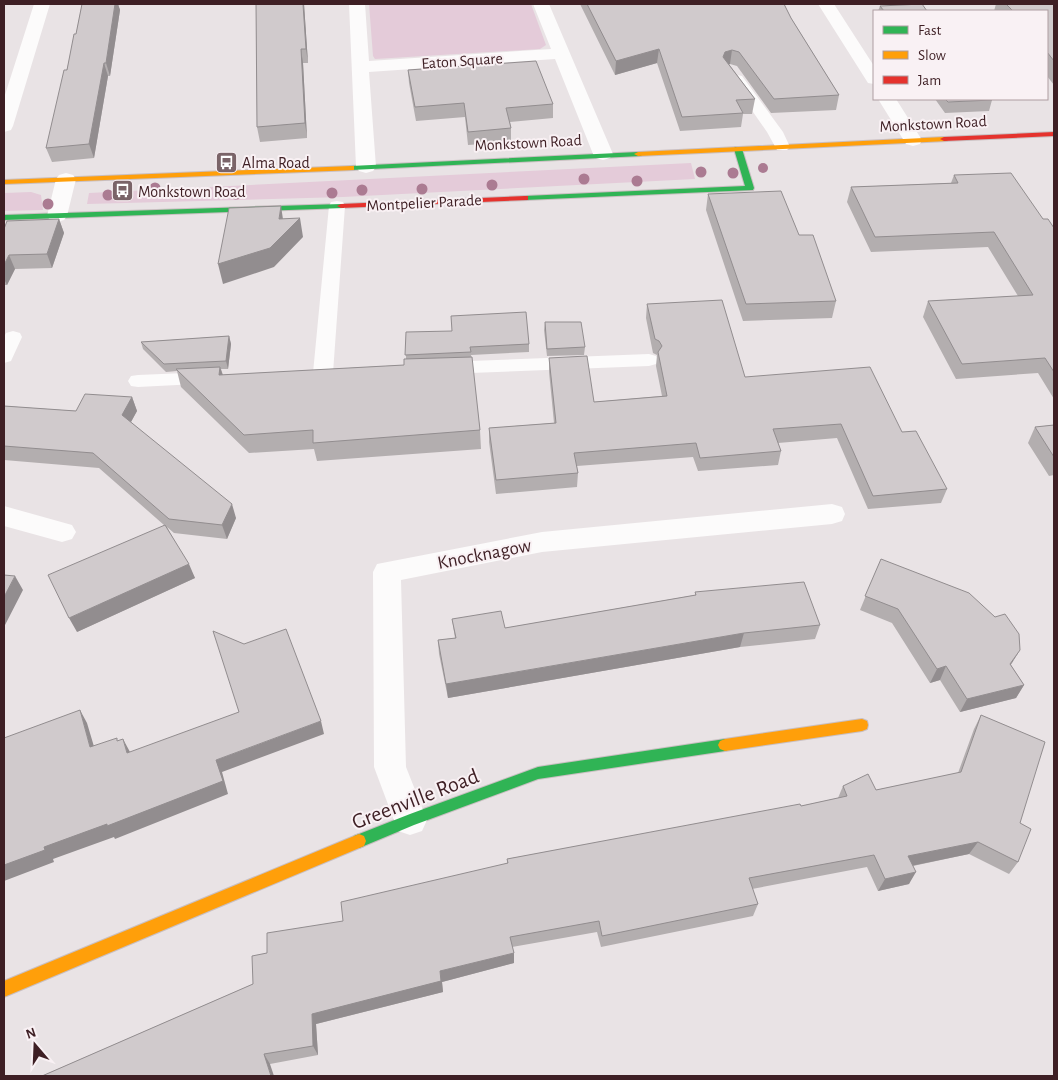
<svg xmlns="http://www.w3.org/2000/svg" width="1058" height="1080" viewBox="0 0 1058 1080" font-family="'Alegreya Sans',sans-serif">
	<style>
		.green { fill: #e4cbd9 }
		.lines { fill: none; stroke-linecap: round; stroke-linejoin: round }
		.fast-casing { stroke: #c9bfc1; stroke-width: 2 }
		.slow-casing { stroke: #c9bfc1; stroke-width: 2 }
		.jam-casing { stroke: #c9bfc1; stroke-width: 2 }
		.lane { fill: #fcfbfb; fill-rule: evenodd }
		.street { fill: #fcfbfb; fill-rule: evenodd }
		.fast { fill: #30b455; fill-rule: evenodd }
		.slow { fill: #ff9f0a; fill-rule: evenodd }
		.jam { fill: #e5322d; fill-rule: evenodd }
		.tree { fill: #ab7b92 }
		.wall { fill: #b3aeaf }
		.shaded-wall { fill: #928d8f }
		.building { fill: #d0cacc; stroke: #928d8f }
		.labels { text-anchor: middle; stroke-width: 4; stroke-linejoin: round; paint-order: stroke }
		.far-street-label { font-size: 16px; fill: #3e1f24; stroke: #f9f1f4 }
		.far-poi-label { font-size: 16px; fill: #3e1f24; stroke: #f9f1f4; text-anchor: start }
		.street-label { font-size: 19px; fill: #3e1f24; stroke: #f9f1f4 }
		.near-street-label { font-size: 22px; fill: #3e1f24; stroke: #f9f1f4 }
	</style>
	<rect width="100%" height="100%" fill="#e9e3e5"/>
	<path class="green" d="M369,4H531L546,45L540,49L375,59L373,56Z
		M691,163L695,179L343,197L87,204L89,193Z
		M31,192L41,195L43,210L4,211V193Z"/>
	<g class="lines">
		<defs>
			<path id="fast" d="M735,147L742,149L754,188L753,190L525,200L521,198L525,196L745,186L734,149Z
				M638,152L642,154L641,156L351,170L347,168L351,166Z
				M341,204H344V208L4,220V215Z
				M725,739L730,741L732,745L730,749L725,751L538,779L414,825L359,848L354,846L352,841L354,836L410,814L538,767Z"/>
			<path id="slow" d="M944,137L948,139L947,141L638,156L634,154L638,152Z
				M351,166H354V170L4,184V180Z
				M862,719L867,721L868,725L867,729L862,731L725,751L720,749L718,745L720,741L725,739Z
				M359,834L364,836L366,841L364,846L4,997V981Z"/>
			<path id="jam" d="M1054,132V136L944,141L940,139L944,137Z
				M525,196H528V200L341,208L337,206L341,204Z"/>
		</defs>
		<use href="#fast" class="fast-casing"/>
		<use href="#slow" class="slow-casing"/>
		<use href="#jam" class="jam-casing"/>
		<path class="lane" d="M737,75L742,76L783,132L790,147L787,150H777L767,132L730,79L732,76Z
			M337,201L343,202L345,206L333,373L330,378L323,379L316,378L313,373L329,206L331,202Z
			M13,331L20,333L22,337L11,361L4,363V337L6,333Z
			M649,354L656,356L659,360L656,364L649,366L444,374L437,372L434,368L437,364L444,362Z
			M209,372L216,373L219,378L216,383L138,387L131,386L128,381L131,376L138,375Z"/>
		<path class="street" d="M34,4H50L13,126L11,130L4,132V98Z
			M349,4H365L369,61L551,49L533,4H549L613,154L610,158L603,160L596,158L593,154L555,59L369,72L376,167L373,171L366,173L359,171L356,167Z
			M818,4H834L874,66V84L868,83Z
			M878,99H896L922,140L920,144L913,146L906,144Z
			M66,173L73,175L76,179L67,216L64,220L57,222L50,220L47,216L56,179L59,175Z
			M832,504L842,507L845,514L842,521L832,524L542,552L401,580L406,767L427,820L422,831L410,835L398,831L374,767L373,572L377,564L542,532Z
			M4,506L72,525L76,532L72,539L62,542L4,526Z"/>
		<use href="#fast" class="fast"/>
		<use href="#slow" class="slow"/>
		<use href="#jam" class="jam"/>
	</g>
	<g class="tree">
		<circle cx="763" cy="168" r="5"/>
		<circle cx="701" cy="172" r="5.5"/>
		<circle cx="733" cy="173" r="5.5"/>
		<circle cx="584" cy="179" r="5.5"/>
		<circle cx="637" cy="181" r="5.5"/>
		<circle cx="492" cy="185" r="5.5"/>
		<circle cx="155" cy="188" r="5.5"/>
		<circle cx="422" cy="189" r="5.5"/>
		<circle cx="362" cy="190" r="5.5"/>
		<circle cx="332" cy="193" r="5.5"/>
		<circle cx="236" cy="194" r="5.5"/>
		<circle cx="108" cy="195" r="5.5"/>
		<circle cx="48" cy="204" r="5.5"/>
	</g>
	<path class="wall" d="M82,4H118L120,10L110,76H108L94,158L52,162L46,148L76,34Z
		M256,4H304L308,63H303L307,138L260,142L257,127Z
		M580,4H784L791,18L839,95L836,110L771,113L737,66L730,64H729L755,99L752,114H743L741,127L680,131L657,63L615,75Z
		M996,4H1054V85L1047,76V11H994Z
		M880,6L927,11H878Z
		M408,70L553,104V118L510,122L511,128V142L468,145L465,117L416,121L409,83Z
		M935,99H991L992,100L989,111L945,113Z
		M954,175L1043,219L1054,228V399L1038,373L956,379L923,317L928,301L1018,296L988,247L871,252L847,202L851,187L951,183Z
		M708,194L836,301L832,318L743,321L706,210Z
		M59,219L64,233L52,268L15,269L7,285H4V229Z
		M647,304L745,377L902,432L947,489L941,503L868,509L837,438L778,443L781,451L778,465L698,471L693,457L577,466L578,473L577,487L496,494L489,442V428L554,423L549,372V358L594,402L662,396L656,366L657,355L653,353L646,318Z
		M545,322L585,347L584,355L547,356L544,330Z
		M406,332L529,344V352L471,355L480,430L481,449L317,461L314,449L249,453L181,387L177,371L166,372L143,349L141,342L229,336L231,344L228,369H221L223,375L404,365L406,359Z
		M132,397L137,411L131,422L236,518L227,539L174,533L167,527L195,578L77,632L164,525L99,468L4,460V406L76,411Z
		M1054,425V475L1049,476L1028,443L1035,427Z
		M881,559L1011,665L1024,685L1016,698L960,712L940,680L930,683L892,623L860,610Z
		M695,592L820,625L815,639L740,647L448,698L439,654L438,640L455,638L452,619L505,628L695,595Z
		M981,715L1020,823L1018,862L1009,874L969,854L913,866L909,884L878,891L867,867L752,889L758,904L753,916L601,947L597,932L512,947L514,953V963L442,982L443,992L316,1024L318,1055L270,1064L42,1076L253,984L267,953L343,921L507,863V859L801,806L838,798L843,786L876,790L958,773L974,729Z"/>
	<path class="shaded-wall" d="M115,4H118L120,10L110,76L106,63Z
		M303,4H304L308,63L306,49Z
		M301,49L303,63L307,138L305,123Z
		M659,49L657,63L615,75L616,61Z
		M732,50L730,64L723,66V57L725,52Z
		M104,63L108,76L94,158L89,144Z
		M281,206L284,226L300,218L303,237L274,267L223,284L218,264L279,219Z
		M59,219L64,233L52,268L47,254Z
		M9,255L15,269L7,285L4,279V265Z
		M229,336L231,344L228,369L226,361Z
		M220,367L226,385L219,375Z
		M132,397L137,411L127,429L122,415Z
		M232,504L236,518L227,539L222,525Z
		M189,564L195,578L77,632L69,618Z
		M15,576L23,590L4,627V597Z
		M744,633L740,647L448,698L446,684Z
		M1020,650L1012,663L1002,677L1010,664Z
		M946,666L940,680L930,683L937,669Z
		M1024,685L1016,698L960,712L967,699Z
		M80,710L87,723L98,760L90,747Z
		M321,721L324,734L222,772L228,794L115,839L114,837L53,859L54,862L4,881V865L44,847L216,760Z
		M123,739L130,752L127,753Z
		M978,842L969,854L901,868L908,856Z
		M916,872L909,884L878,891L885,879Z
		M514,953V963L442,982L443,992L316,1024L318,1055L313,1046L312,1014L440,971Z
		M264,1054L270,1064L274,1076H271Z"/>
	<path class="building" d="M82,4H115L106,63H104L89,144L46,148L64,70H67L74,34H76Z
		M256,4H303L306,49H301L305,123L257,127Z
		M587,4H784L791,18L839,95L774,99L739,52L732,50L725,52L723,57L755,99L736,100L743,113L682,117L659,49L616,61Z
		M922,4L927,11H884L880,6Z
		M1006,4H1054V61L1047,52V11H1013Z
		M536,61L553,104L506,108L511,128L468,132L464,103L415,107L408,70Z
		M945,99H991L992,100L948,102Z
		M1011,173L1043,219H1048L1054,228V372L1045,358L962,364L928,301L1033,295L994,232L875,237L851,187L958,183L954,175Z
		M781,191L799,235H813L836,301L746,304L708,194Z
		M281,206L279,219L300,218L270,248L218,264L229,208Z
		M59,219L47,254L9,255L4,265V229L7,221Z
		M722,300L745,377L870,367L902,432L916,431L947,489L873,496L841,424L773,429L781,451L700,458L696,443L574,453L578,473L496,480L489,428L556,423L549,358L587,356L594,402L667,396L658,352L662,346L659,341L655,339L647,304Z
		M526,312L529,344L470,347L471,352L405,355L406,332L452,331L451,316Z
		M545,322H581L585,347L547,349Z
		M229,336L226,361L164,364L141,342Z
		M472,357L480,430L313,443V430L244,435L176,369L220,367L219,375L404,365V359Z
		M85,394L132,397L122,415L232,504L222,525L169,519L93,453L4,446V406L76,411Z
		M1054,425V457L1035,427Z
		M165,525L189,564L69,618L48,575Z
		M881,559L969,593L995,617L1005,614L1019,634L1020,650L1010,664L1024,685L967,699L946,666L937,669L898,609L865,596Z
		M4,575L15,576L4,597Z
		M804,582L820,625L744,633L446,684L438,640L456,638L452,619L501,611L505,628L696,595L695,592Z
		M286,629L321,721L216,760L223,781L107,826V824L44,847L45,850L4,865V738L80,710L90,747L117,738V741L123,739L127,753L239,712L213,631L244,644Z
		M981,715L1045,742L1020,823L1031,829L1018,862L978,842L908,856L916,872L885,879L874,855L749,878L758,904L602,936L599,921L510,937L514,953L440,971L441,981L312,1014L313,1046L264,1054L271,1076H42L253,984L252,956L267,953V933L343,921L341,902L508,863L507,859L800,804L801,806L847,796L843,786L868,774L876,790L961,772Z"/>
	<defs>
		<symbol id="bus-square" viewBox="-11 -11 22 22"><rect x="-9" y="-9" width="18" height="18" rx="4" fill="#7a6468" stroke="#f9f1f4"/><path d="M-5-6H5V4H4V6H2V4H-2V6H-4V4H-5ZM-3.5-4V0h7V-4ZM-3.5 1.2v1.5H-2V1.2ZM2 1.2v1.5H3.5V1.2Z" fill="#fff"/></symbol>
	</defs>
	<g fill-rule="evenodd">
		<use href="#bus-square" x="214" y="150" width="25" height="25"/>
		<use href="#bus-square" x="110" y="178" width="25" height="25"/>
	</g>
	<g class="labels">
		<g class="far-street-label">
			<text transform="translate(462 60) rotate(-4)" y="6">Eaton Square</text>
			<text transform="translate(933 123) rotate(-3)" y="6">Monkstown Road</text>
			<text transform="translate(528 142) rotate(-3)" y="6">Monkstown Road</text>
			<text transform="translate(424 202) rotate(-3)" y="6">Montpelier Parade</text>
		</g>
		<g class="far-poi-label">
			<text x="242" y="168">Alma Road</text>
			<text x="138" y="197">Monkstown Road</text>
		</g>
		<g class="street-label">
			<text transform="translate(484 553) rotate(-11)" y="7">Knocknagow</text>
		</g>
		<g class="near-street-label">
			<text transform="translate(415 798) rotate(-21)" y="8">Greenville Road</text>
		</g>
	</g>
	<rect width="1058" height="1080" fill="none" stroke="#3e1f24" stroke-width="10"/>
	<rect x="873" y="10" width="175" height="90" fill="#f9f1f4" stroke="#ae9da1"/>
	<rect x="883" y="26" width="25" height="8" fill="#30b455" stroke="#ae9da1"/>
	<text x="918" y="35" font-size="15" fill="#3e1f24">Fast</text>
	<rect x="883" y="51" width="25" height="8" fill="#ff9f0a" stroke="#ae9da1"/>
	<text x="918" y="60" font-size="15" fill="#3e1f24">Slow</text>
	<rect x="883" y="76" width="25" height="8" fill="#e5322d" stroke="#ae9da1"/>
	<text x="918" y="85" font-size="15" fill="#3e1f24">Jam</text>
	<g transform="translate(35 1045) rotate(341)" stroke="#f9f1f4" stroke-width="4" paint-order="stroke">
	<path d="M0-4L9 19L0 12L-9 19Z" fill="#3e1f24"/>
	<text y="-8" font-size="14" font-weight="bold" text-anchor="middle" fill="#3e1f24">N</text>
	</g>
</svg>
